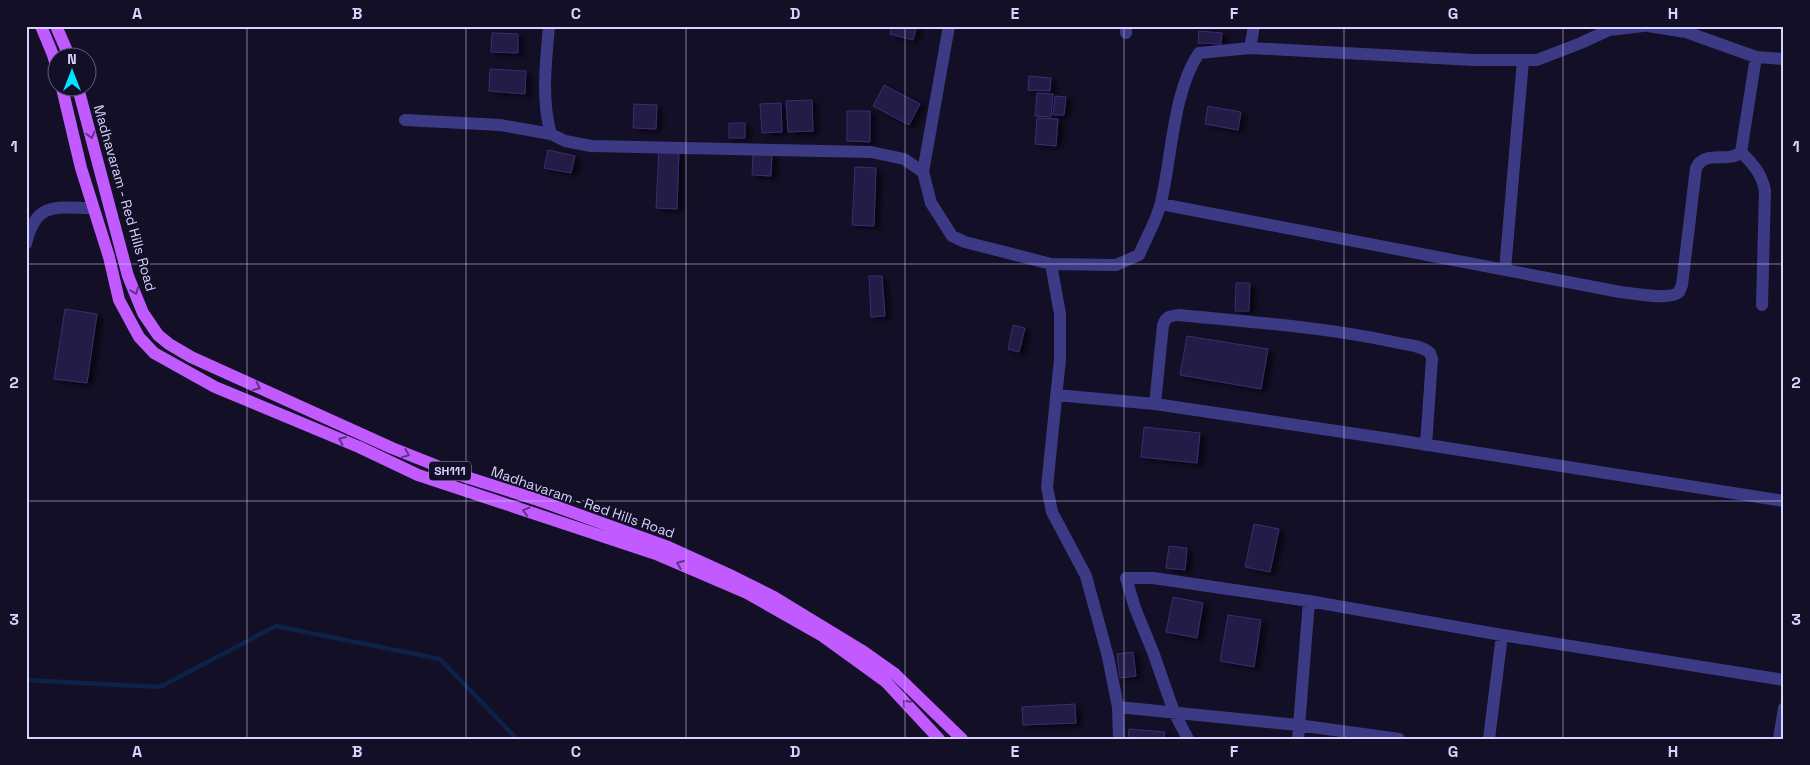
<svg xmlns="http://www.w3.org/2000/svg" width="1810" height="765" viewBox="0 0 1810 765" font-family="'Space Grotesk',sans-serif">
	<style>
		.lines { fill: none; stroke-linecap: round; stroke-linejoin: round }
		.stream { stroke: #0c2248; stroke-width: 4.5 }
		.building { fill: #241b47; stroke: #3b2d73; filter: url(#shadow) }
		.minor { stroke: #3d3a85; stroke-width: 12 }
		.primary { stroke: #c25bff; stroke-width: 12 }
		.oneway { stroke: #623188 }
		.grid { fill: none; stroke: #d9d4ff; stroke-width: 1; stroke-opacity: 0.55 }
		.labels { text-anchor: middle; stroke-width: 4; stroke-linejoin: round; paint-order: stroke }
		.shield { fill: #130f26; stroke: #9e99be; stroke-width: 1 }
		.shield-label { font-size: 12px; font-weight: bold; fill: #d9d4ff }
		.street-label { font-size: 14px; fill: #d9d4ff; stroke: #130f26 }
		.neatline { fill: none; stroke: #d9d4ff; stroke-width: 2 }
		.grid-label { font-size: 16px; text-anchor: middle; font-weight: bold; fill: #d9d4ff }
	</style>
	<defs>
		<filter id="shadow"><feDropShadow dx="5.5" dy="3" stdDeviation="2.5" flood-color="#0009"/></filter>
	</defs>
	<rect width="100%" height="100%" fill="#130f26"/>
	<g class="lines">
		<path class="stream" d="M26,680L160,687L276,626L440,659L517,739"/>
	</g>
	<path class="building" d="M892,26H917L913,40L890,34Z
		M1199,31L1222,33L1221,44L1198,43Z
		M492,33L518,34V53L491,52Z
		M490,69L526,71L525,94L489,91Z
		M1029,76L1051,78L1050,91L1028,90Z
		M884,85L920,104L909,125L873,106Z
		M1037,93L1053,94L1051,117L1035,116Z
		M1055,96L1066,97L1064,115H1053Z
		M812,100L813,131L788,132L786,101Z
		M781,103L782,132L762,133L760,104Z
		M634,104L657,105L656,129L633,128Z
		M1208,106L1241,112L1238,130L1205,124Z
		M847,111H870V142L847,141Z
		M1037,118L1058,119L1056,146L1035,144Z
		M729,123H745V138H729Z
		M548,150L575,156L571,173L544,168Z
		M659,150L679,151L677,209L656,208Z
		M753,154L772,155L771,176L752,175Z
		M855,167L876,168L874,226L852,225Z
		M869,276H882L885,316L871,317Z
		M1236,283H1250L1249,311H1235Z
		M65,309L97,314L87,383L54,379Z
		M1013,325L1025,328L1019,352L1008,349Z
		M1187,336L1268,349L1261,389L1180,375Z
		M1144,427L1200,433L1197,463L1141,457Z
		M1254,524L1279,529L1270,572L1245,567Z
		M1169,546L1187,548L1185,570L1166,568Z
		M1173,597L1203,603L1197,638L1166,632Z
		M1228,615L1261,620L1254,667L1220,661Z
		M1133,652L1136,676L1120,678L1117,654Z
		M1075,704L1076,723L1023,725L1022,707Z
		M1129,729L1165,732L1164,739H1128Z"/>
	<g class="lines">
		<path class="minor" d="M549,26C546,61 541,100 551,134L565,141L591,146L871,152L904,159L923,172L931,203L952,236L965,242L1051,264L1116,265L1139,255C1146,238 1157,220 1161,202C1172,156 1173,91 1199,53L1250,48L1474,60H1537L1581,43L1609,30L1643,26
			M1648,26L1686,32L1756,57L1784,59
			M1126,33V26
			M1250,48L1254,26
			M405,120L500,125L551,134
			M1741,152C1753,164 1762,174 1765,191L1762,305
			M923,172L949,26
			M1161,204L1620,292C1632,293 1670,301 1679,292C1680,290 1681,288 1682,285L1696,168C1705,149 1728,164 1741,152L1756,57
			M26,244C36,200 56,208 93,208
			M1051,264L1060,314V359L1047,487L1052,512L1086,576L1108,657L1118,707L1119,739
			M1505,270L1523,60
			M1056,395L1155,404L1390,439L1784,501
			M1155,404L1163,325C1166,316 1170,316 1179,315C1251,322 1324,327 1394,342C1406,345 1422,345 1430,353L1432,359L1426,445
			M1118,707L1298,725L1399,739
			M1188,739L1174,712L1153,652L1135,608L1126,578H1153L1309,601L1502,635L1784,680
			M1298,739L1309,601
			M1489,739L1502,635
			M1779,739L1784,708"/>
		<path class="primary" d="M41,26L53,55L58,72
			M56,26L70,58
			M62,88L81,168L109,257L119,300L139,337L154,353L215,387L359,447L418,475L656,554L747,593L821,635L886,682L939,739
			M78,88L128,276L143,313L158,335L169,344L191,357L392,448L460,475L538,500L668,547L732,576L774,597L861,650L895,674L962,739"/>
	</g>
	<defs><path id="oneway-chevron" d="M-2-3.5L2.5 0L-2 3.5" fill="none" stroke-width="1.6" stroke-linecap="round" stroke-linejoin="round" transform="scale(1.25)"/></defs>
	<g class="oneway">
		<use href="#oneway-chevron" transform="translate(91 135) rotate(75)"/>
		<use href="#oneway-chevron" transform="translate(135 291) rotate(69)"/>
		<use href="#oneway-chevron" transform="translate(257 387) rotate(25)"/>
		<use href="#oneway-chevron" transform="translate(342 440) rotate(-157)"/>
		<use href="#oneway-chevron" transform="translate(406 454) rotate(22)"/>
		<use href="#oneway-chevron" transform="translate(526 511) rotate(-163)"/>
		<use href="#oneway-chevron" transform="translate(680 564) rotate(-157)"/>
		<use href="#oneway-chevron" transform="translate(906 703) rotate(-133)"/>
	</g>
	<path class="grid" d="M247,26V739M466,26V739M686,26V739M905,26V739M1124,26V739M1344,26V739M1563,26V739M26,264H1784M26,501H1784"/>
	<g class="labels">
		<rect class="shield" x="429" y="461.5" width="42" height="19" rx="4"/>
		<g class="shield-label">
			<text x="450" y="475">SH111</text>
		</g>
		<g class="street-label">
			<text transform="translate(125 198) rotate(74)" y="5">Madhavaram - Red Hills Road</text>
			<text transform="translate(583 502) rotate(19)" y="5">Madhavaram - Red Hills Road</text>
		</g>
	</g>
	<rect width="1810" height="765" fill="none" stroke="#130f26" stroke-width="55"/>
	<g transform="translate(72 72)"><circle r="24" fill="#130f26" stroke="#625e7d"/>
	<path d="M0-4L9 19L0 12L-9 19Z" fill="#00e5ff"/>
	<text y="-8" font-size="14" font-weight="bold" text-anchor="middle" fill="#d9d4ff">N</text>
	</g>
	<rect x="28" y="28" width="1754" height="710" class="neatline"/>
	<g class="grid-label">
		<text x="137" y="19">A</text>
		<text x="357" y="19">B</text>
		<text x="576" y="19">C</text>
		<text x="795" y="19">D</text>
		<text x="1015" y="19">E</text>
		<text x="1234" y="19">F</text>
		<text x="1453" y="19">G</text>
		<text x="1673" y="19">H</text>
		<text x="14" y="152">1</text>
		<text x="1796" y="152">1</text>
		<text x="14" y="388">2</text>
		<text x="1796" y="388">2</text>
		<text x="14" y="625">3</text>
		<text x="1796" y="625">3</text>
		<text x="137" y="757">A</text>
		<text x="357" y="757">B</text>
		<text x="576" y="757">C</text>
		<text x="795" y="757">D</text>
		<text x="1015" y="757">E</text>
		<text x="1234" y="757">F</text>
		<text x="1453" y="757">G</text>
		<text x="1673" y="757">H</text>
	</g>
</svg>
